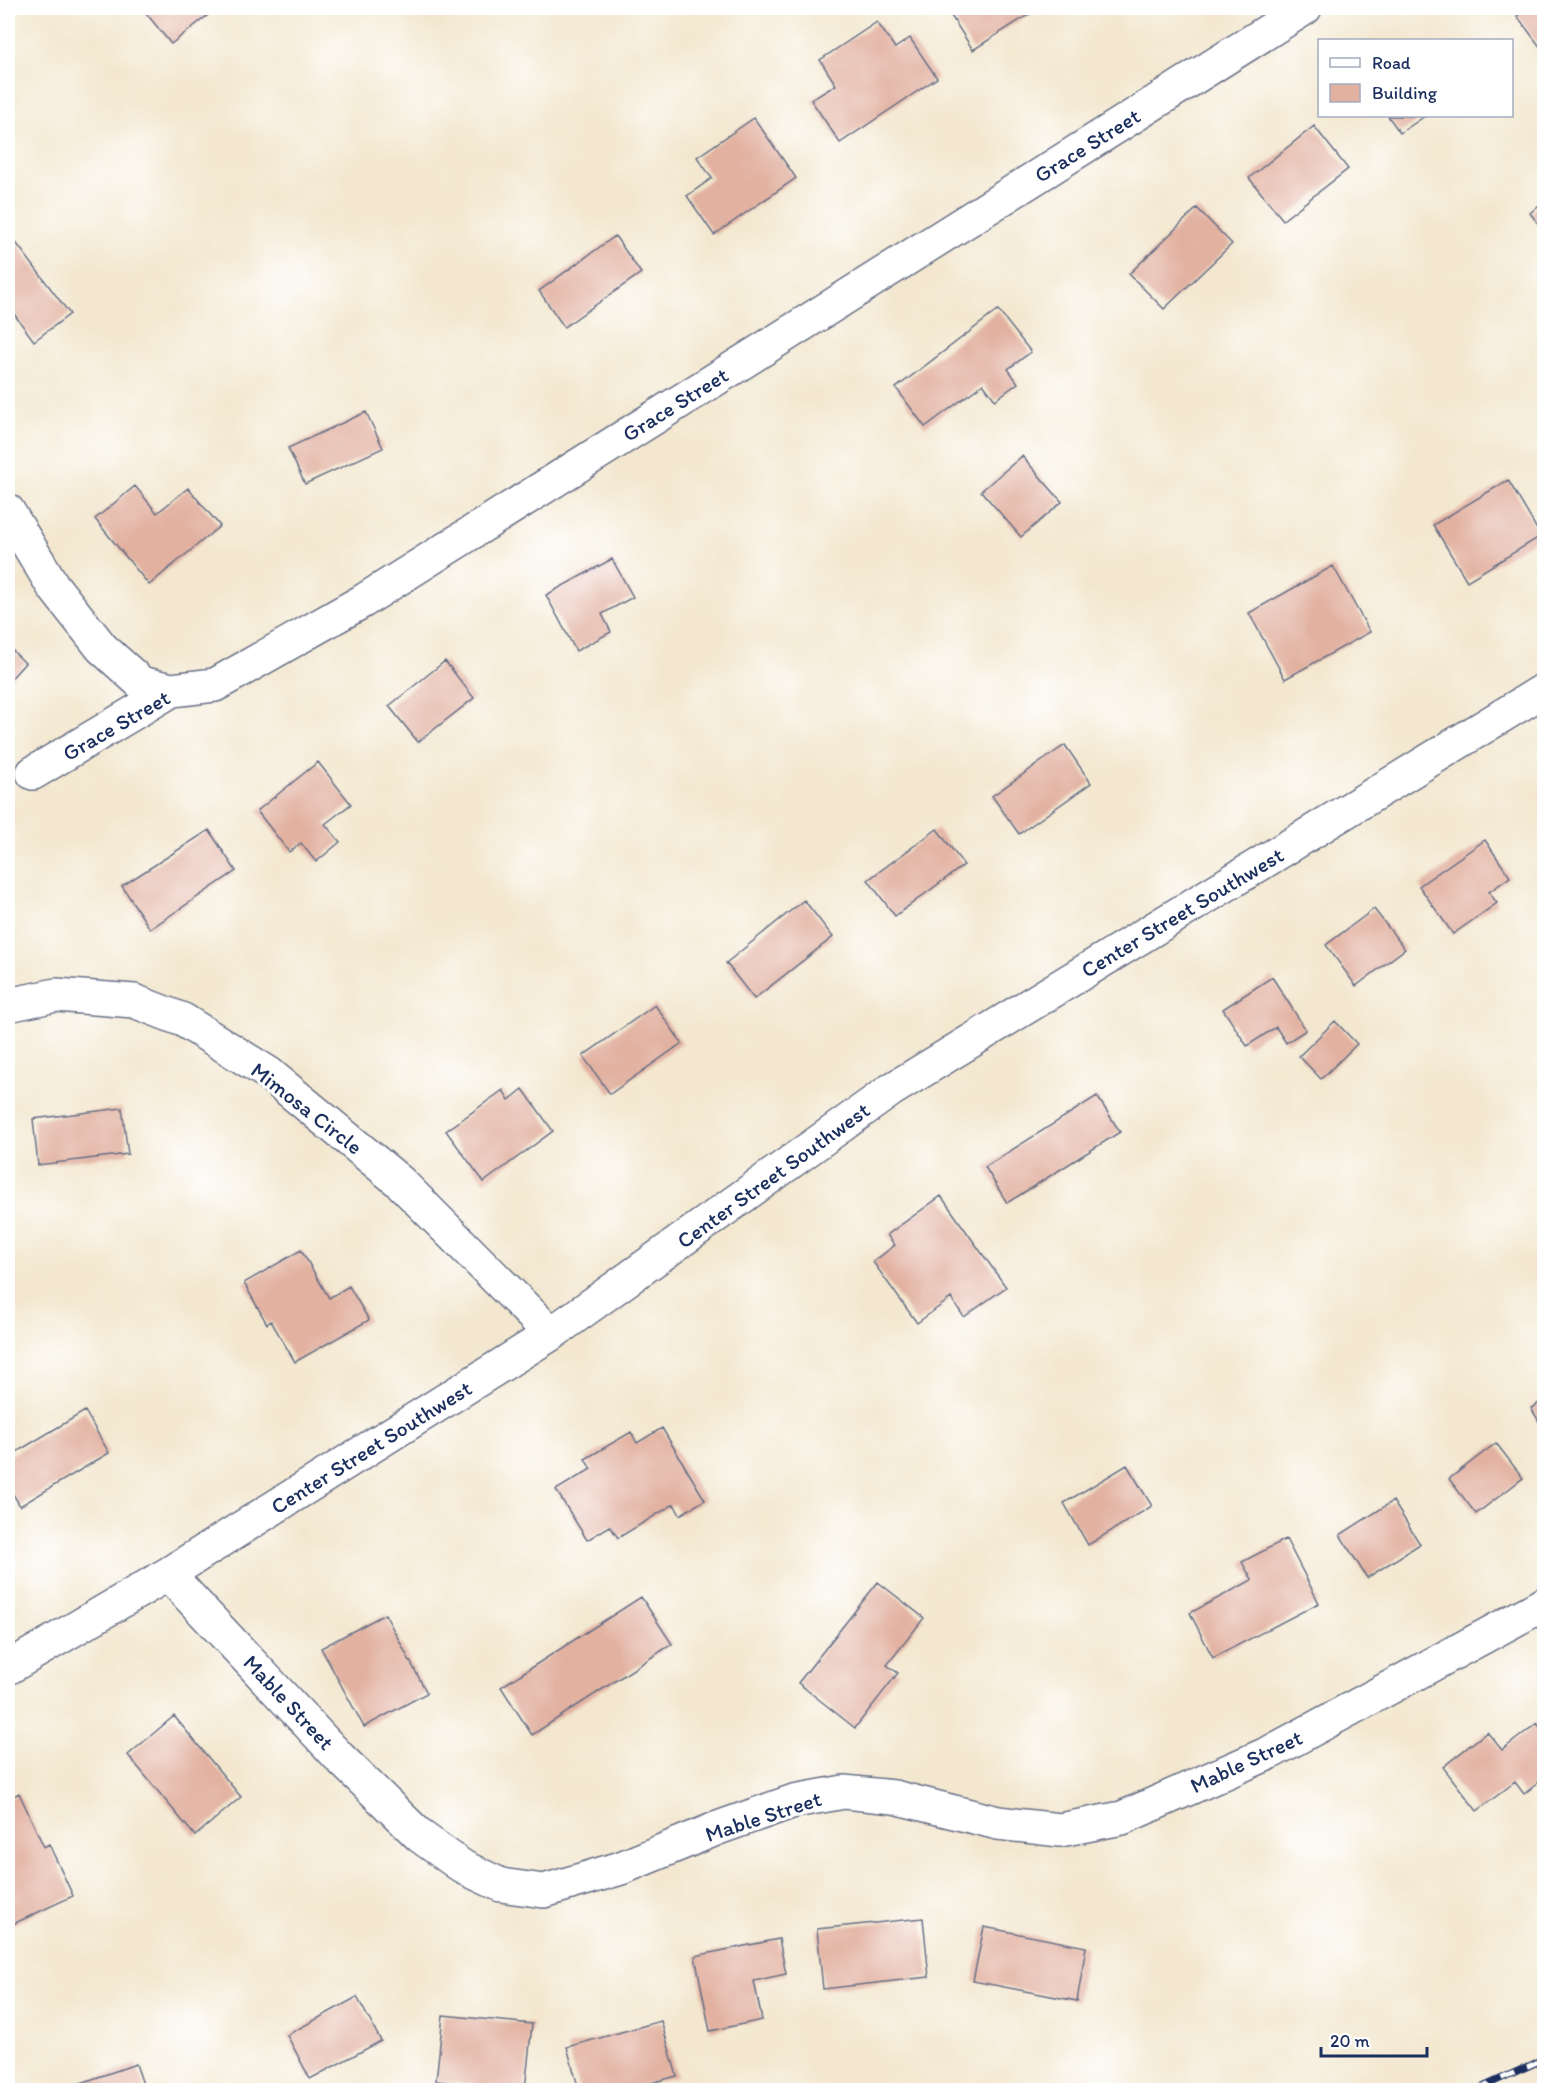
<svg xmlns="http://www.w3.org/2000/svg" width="1552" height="2098" viewBox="0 0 1552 2098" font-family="Itim,sans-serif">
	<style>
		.building { fill: #e2b1a0 }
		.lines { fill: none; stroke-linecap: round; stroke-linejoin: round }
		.minor-casing { stroke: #676f86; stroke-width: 36 }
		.minor { stroke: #fff; stroke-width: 33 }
		.rail-casing { stroke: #1b2f5e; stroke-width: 7 }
		.rail { stroke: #fff; stroke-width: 4.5; stroke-dasharray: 14; stroke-linecap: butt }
		.labels { text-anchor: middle; stroke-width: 6; stroke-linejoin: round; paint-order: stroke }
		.street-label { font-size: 22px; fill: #1b2f5e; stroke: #fff }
	</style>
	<rect width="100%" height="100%" fill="#fff"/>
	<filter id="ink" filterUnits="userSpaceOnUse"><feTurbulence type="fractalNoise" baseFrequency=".0167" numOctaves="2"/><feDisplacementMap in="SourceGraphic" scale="12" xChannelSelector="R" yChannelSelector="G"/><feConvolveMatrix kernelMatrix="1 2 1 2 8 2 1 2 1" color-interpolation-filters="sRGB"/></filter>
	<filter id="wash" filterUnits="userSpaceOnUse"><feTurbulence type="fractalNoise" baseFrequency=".008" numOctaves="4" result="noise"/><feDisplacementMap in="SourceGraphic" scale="24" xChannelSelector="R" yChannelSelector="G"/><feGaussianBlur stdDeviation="1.35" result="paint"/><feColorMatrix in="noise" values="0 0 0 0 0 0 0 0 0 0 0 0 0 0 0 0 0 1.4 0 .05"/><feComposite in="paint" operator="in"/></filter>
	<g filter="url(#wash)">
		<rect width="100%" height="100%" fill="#f3e7cf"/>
		<g id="blocks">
			<path class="building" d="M142,8H217L171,44Z
				M946,8H1039L973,50Z
				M1528,8H1544V52L1517,16Z
				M877,22L895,48L910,38L937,78L840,143L811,100L836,85L820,60Z
				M1388,116H1425L1400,133Z
				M754,118L796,178L714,235L687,196L712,178L697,157Z
				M1314,126L1348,169L1283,220L1249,178Z
				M1544,201V231L1530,213Z
				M1197,208L1232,244L1164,309L1129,274Z
				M8,232L70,314L34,341L8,306Z
				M615,236L641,273L564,327L539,291Z
				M998,310L1031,352L1008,369L1018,383L995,400L983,384L925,427L896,388Z
				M366,412L383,448L305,484L288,448Z
				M1022,456L1062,502L1021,537L981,491Z
				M1508,480L1541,536L1467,581L1433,525Z
				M135,486L157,513L188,488L220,526L149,585L95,519Z
				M612,559L633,597L602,614L611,632L576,651L546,595Z
				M1333,566L1370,632L1285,679L1249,613Z
				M8,646L25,663L8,682Z
				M445,661L474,698L418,742L389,706Z
				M1065,745L1091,783L1019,834L992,796Z
				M318,762L351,804L325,824L340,842L316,862L301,843L289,852L257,811Z
				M937,829L964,865L895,916L868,880Z
				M209,830L236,871L150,929L122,886Z
				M1485,840L1510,877L1489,892L1497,903L1453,934L1419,886Z
				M804,900L833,937L754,999L726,963Z
				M1374,909L1405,949L1356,986L1326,945Z
				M1272,977L1306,1030L1286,1043L1276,1027L1247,1046L1223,1009Z
				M655,1005L682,1043L610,1094L583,1056Z
				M1335,1021L1357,1044L1321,1079L1299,1056Z
				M523,1089L553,1131L484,1182L446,1131L503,1090L509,1100Z
				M1097,1096L1120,1132L1007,1203L985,1167Z
				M122,1108L128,1154L38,1165L33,1119Z
				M941,1196L1006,1287L964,1317L951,1298L917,1323L873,1262L895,1245L887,1235Z
				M301,1250L329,1298L349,1286L369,1320L295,1362L271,1321L267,1324L244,1283Z
				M1544,1400V1430L1531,1408Z
				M85,1411L109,1453L20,1506L8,1485V1457Z
				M662,1428L705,1500L680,1515L674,1504L618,1538L610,1526L587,1540L556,1490L591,1469L585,1459L631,1432L637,1443Z
				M1496,1443L1523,1478L1476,1514L1449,1479Z
				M1127,1465L1152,1506L1088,1545L1064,1503Z
				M1393,1501L1420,1544L1367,1578L1340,1535Z
				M1286,1539L1319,1603L1213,1658L1190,1613L1252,1580L1242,1562Z
				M878,1582L924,1618L887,1665L898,1673L855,1728L798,1683Z
				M641,1597L672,1644L532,1735L501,1687Z
				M385,1614L427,1693L364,1727L321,1648Z
				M174,1716L241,1797L195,1836L128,1755Z
				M1537,1723L1544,1733V1778L1524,1794L1515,1782L1477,1811L1443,1767L1487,1732L1502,1750Z
				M19,1793L44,1847L49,1844L73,1896L11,1925L8,1918V1799Z
				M923,1918L929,1977L823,1989L817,1929Z
				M984,1927L1086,1947L1077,2001L973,1981Z
				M779,1939L786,1974L754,1981L762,2020L710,2031L695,1956Z
				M357,1997L381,2041L310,2079L287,2035Z
				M443,2015L532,2024L525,2090L436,2081Z
				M661,2021L677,2076L625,2090H579L567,2047Z
				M136,2064L145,2090H77L75,2085Z"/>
		</g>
	</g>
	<g filter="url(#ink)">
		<use href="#blocks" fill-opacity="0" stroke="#676f86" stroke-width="1.5"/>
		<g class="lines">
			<defs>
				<path id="minor" d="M8,511L53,586L102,648L141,683L172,690
					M33,773L172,690L215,685L363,601L1305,8
					M8,1005L56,995L134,1001L183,1020L268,1073L400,1182L551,1334
					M168,1574L340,1758L420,1836L463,1867L501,1885L544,1891L621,1868L718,1828L794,1801L844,1792L894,1797L998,1823L1060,1830L1122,1818L1269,1753L1544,1604
					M8,1668L168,1574L551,1334L891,1090L1544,690"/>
			</defs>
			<use href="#minor" class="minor-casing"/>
			<use href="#minor" class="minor"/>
			<defs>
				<path id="rail" d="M1476,2090L1544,2059
					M1538,2090L1544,2088"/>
			</defs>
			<use href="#rail" class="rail-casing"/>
			<use href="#rail" class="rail"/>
		</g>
	</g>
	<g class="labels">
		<g class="street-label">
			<text transform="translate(1087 145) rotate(-32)" y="8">Grace Street</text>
			<text transform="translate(675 404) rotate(-32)" y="8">Grace Street</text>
			<text transform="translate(116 725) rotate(-30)" y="8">Grace Street</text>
			<text transform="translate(1182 912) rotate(-31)" y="8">Center Street Southwest</text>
			<text transform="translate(307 1108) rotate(38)" y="8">Mimosa Circle</text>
			<text transform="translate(773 1175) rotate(-36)" y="8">Center Street Southwest</text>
			<text transform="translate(371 1447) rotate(-32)" y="8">Center Street Southwest</text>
			<text transform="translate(289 1702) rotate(47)" y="8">Mable Street</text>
			<text transform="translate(1246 1761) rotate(-25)" y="8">Mable Street</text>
			<text transform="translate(763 1816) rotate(-18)" y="8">Mable Street</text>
		</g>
	</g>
	<rect width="1552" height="2098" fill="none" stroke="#fff" stroke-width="30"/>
	<rect x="1318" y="39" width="195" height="78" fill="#ffffff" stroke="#a4acbf" stroke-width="1.5"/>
	<rect x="1330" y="58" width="30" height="9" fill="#ffffff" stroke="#a4acbf" stroke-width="1.5"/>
	<text x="1372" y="69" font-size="18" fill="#1b2f5e">Road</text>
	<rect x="1330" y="84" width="30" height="18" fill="#e2b1a0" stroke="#a4acbf" stroke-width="1.5"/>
	<text x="1372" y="99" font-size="18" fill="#1b2f5e">Building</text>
	<path d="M1321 2047v9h106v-9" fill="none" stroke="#1b2f5e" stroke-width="3"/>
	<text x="1330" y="2047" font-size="18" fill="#1b2f5e" stroke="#ffffff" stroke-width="4.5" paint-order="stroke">20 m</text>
</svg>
